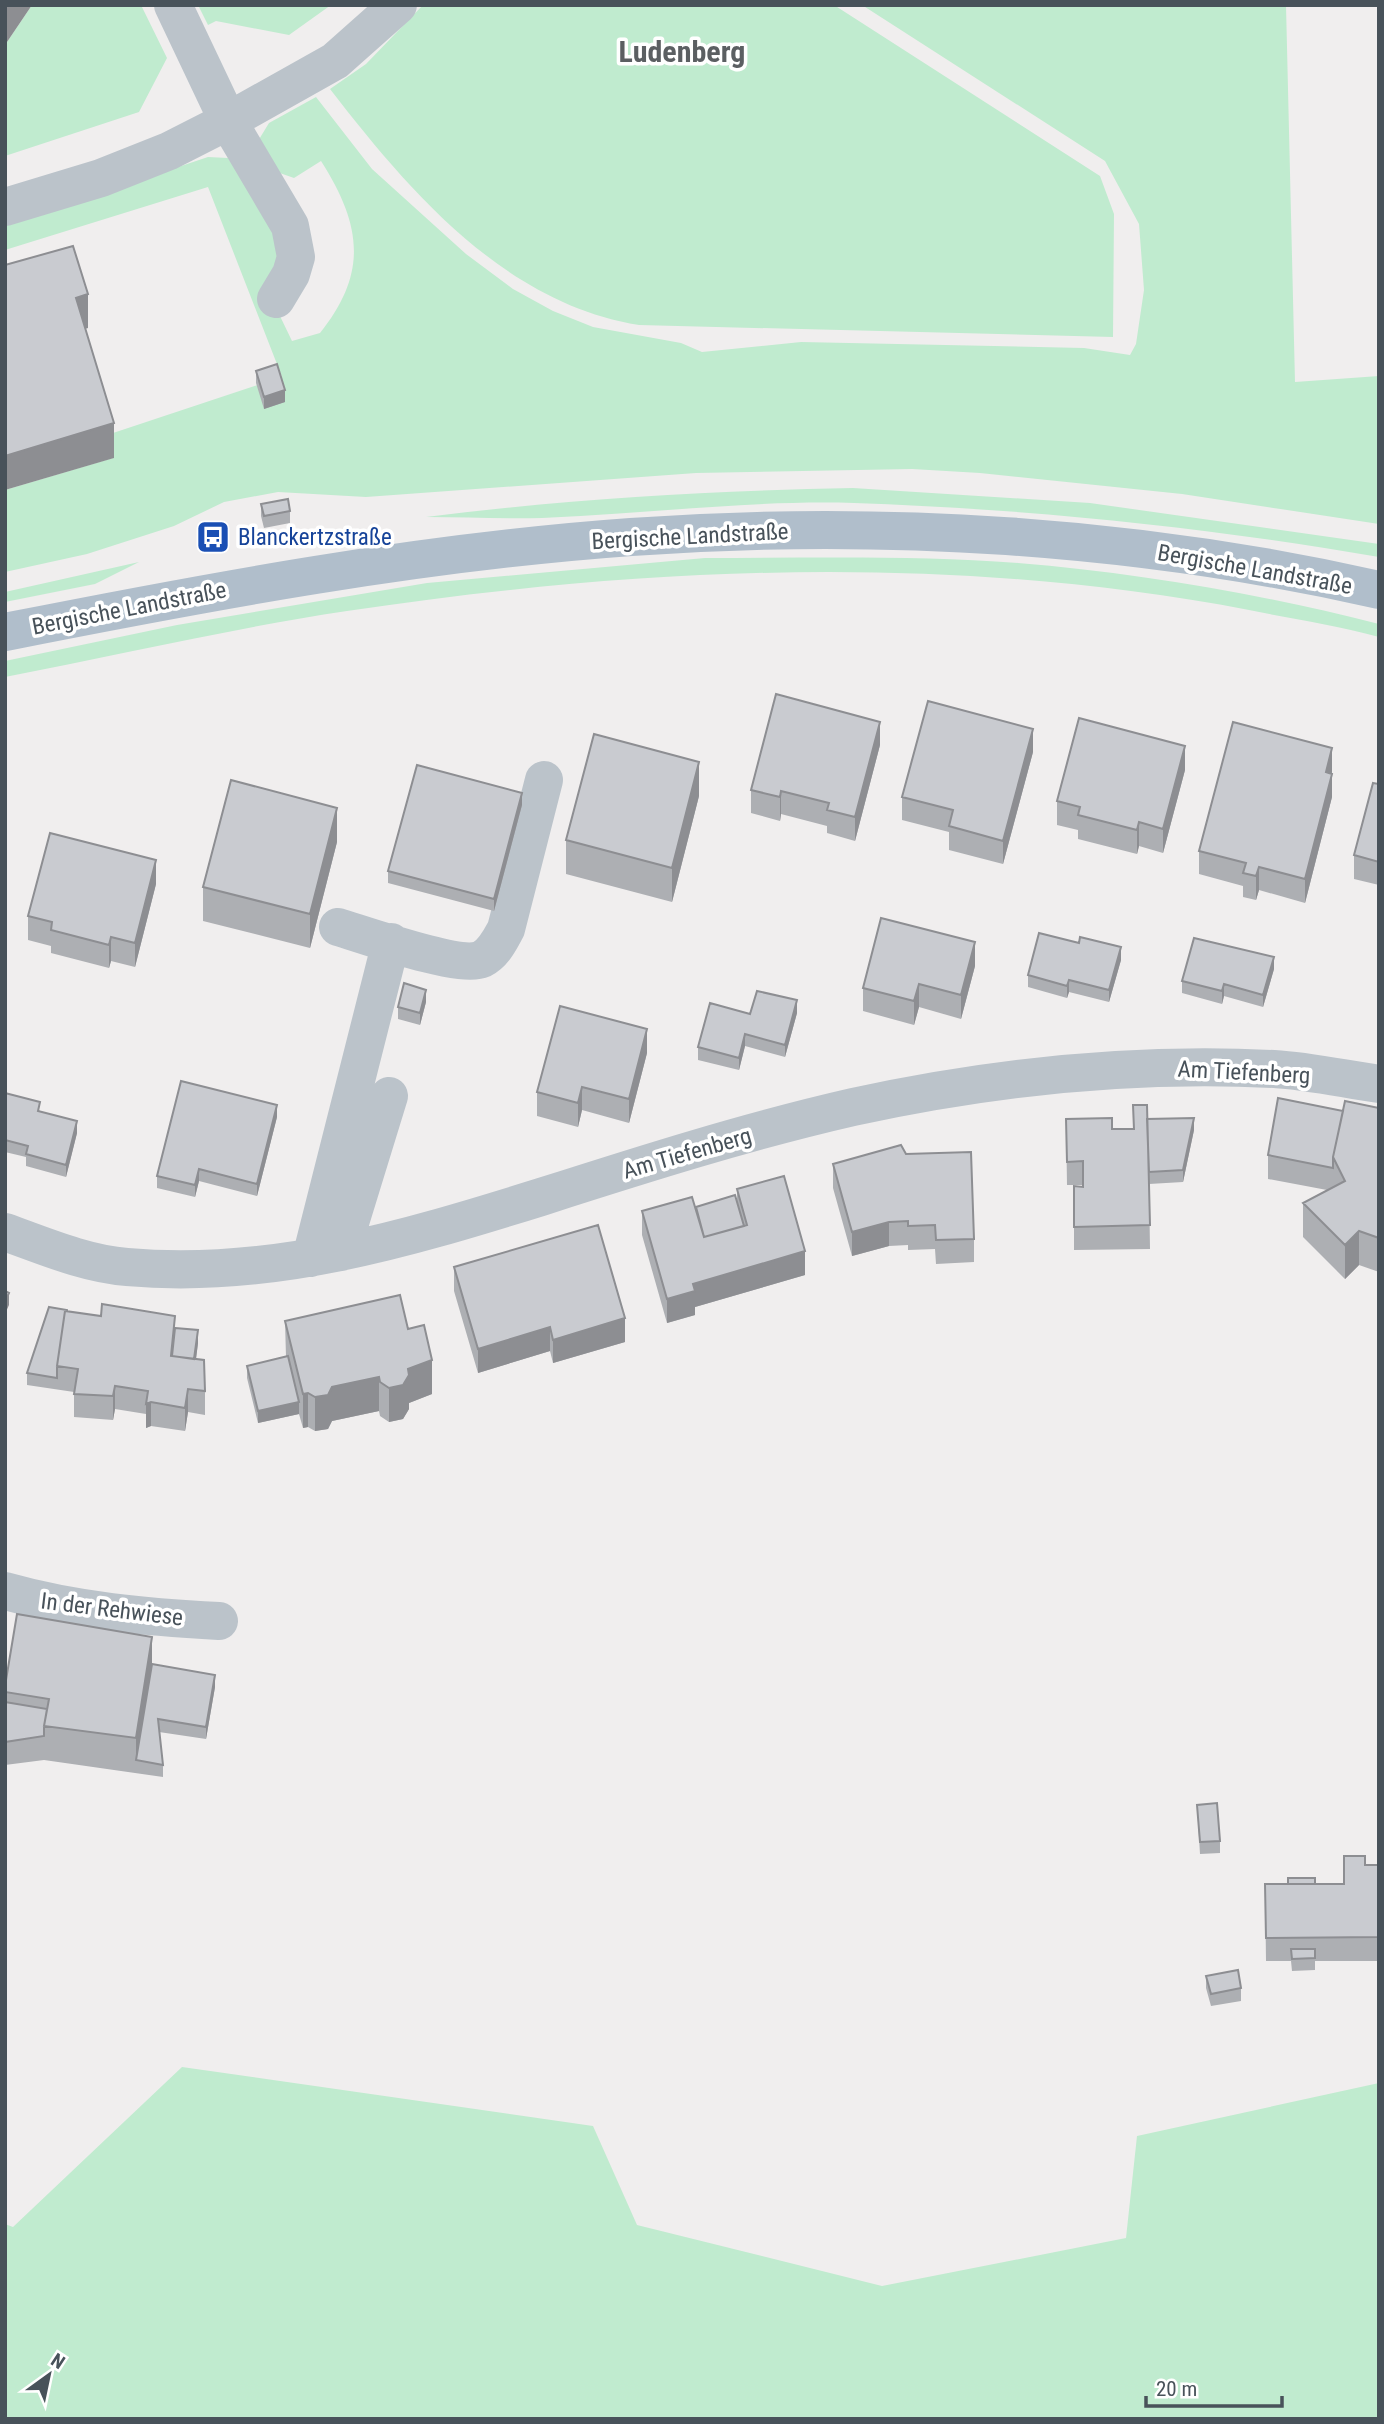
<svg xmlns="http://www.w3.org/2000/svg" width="1384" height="2424" viewBox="0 0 1384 2424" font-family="'Roboto Condensed',sans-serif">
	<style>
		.green { fill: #c0ebcf }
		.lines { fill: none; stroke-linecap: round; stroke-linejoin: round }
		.minor { stroke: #bbc3ca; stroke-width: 38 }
		.major { stroke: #b0becb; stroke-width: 38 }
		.wall { fill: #adafb3 }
		.shaded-wall { fill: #8d8e92 }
		.building { fill: #c9cbd0; stroke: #8d8e92; stroke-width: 2 }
		.labels { text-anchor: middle; stroke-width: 7; stroke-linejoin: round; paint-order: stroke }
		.street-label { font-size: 23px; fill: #48525a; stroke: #fff }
		.transit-label { font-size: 23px; fill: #164399; stroke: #fff; text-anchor: start }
		.district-label { font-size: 30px; font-weight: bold; fill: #5b5f62; stroke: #fff }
	</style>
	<rect width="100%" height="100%" fill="#f0eeee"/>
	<path class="green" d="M32,5H141L167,58L139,112L5,156V45Z
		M198,5H331L289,35L216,21L208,25Z
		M423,5H834L1100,176L1114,214L1113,337L639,325C504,303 409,191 330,89L366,64Z
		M862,5H1286L1295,382L1379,376V524L1182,494L980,473L912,469L696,473L366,497L278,492L224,502L174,526L87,554L5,572V490L113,458L107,435L282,377L208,187L5,250V225L208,157L228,158L288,242L279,314L292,341L320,333C369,272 361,224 321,161L294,178L274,171L258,141L269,123L316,97L372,169L466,254L513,289L553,311L593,327L681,343L702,352L801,342L1084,348L1130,355L1136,344L1144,290L1139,224L1105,161Z
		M853,488L1090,503L1379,544V557C1206,527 1029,509 854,503C749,500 646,514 542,518C504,519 465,517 426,517C568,499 709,491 853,488Z
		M705,558C809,558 914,555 1018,563C1138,573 1262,594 1379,624V637C1336,625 1292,619 1249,610C951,553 646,566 347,611C233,628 119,655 5,677V661L177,625L427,583Z
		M139,562L95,584L5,602V592Z
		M182,2067L593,2126L637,2225L882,2286L1126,2238L1137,2136L1379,2083V2419H5V2224L13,2227Z"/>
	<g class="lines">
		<path class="minor" d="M173,5L228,121L290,226L296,257L291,274L276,299
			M5,207L101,178L169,151L228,121L335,61L398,5
			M338,927C365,935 460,969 482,959C494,953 500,940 506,929L544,780
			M5,1232C44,1246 86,1264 127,1267C270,1280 406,1239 541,1197C644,1164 748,1131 853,1107C991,1077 1133,1062 1274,1069C1309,1071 1344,1079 1379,1084
			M341,1252L389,1096
			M311,1258L391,942
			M5,1591C76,1611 146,1617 219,1621"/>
		<path class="major" d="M5,632C212,591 421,552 631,537C879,519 1136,535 1379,590"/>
	</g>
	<path class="wall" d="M256,371L285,402L264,409L256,383Z
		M261,504L290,511V523L264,528L261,516Z
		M880,745L855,841L827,833V826L781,814L780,821L751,813V790Z
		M1033,752L1003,864L949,850V832L902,820V797Z
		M1185,770L1163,853L1139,846L1137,854L1078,839V830L1057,825V801Z
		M1332,772V797L1305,903L1259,890L1256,900L1243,897V886L1199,874V851Z
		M1379,784V885L1354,879V855Z
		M699,796L672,902L566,874V840Z
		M522,805L494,911L388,883V871Z
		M337,842L310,948L203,921V887Z
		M156,884L135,967L111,961L109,968L51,953V946L28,940V916Z
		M1121,960L1109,1002L1069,992L1067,998L1028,987V975Z
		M975,966L961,1019L919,1007L914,1025L863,1011V988Z
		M1274,969L1263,1007L1224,996L1222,1004L1182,993V981Z
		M426,1002L420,1025L398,1019V1007Z
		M797,1013L785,1057L745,1046L739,1070L698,1060V1047L750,1014Z
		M647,1053L629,1123L582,1110L578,1127L537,1116V1092Z
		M5,1093L40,1111L77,1133L66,1177L26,1166V1157L5,1152Z
		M1133,1105L1147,1119L1194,1130L1183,1182L1149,1184L1150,1249L1074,1250V1186L1083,1187V1185H1067L1066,1119L1112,1129H1133Z
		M1379,1108V1272L1359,1265L1345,1279L1303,1237V1203L1327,1190L1268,1179V1155L1343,1111Z
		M277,1117L257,1196L199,1181L195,1197L157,1188V1176Z
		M906,1154L974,1239V1262L936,1264L935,1249L908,1250V1245L889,1246L852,1256L833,1188V1164Z
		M737,1189L805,1275L695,1307V1315L667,1323L642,1235V1211L696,1207L737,1203Z
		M454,1267L625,1342L553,1363L550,1351L478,1373L454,1291Z
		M67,1311L175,1328L198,1343L196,1359L205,1391V1415L188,1412L185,1431L151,1426L146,1428V1414L115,1409L113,1420L74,1417V1392L27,1385V1373Z
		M285,1321L408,1329L432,1394L409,1403V1409L403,1419L389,1422L380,1416L379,1411L332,1421L328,1429L315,1431L308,1427L303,1428L299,1414L258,1423L247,1378V1366L286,1357Z
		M152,1665L215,1687L206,1739L159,1732L163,1765V1777L44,1760L5,1765V1686Z
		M1197,1805L1220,1841V1853L1200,1854Z
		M1365,1865H1379V1961H1315V1970L1292,1971L1291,1961H1266L1265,1884H1344Z
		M1206,1976L1241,1988V2001L1211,2006L1206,1988Z"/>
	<path class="shaded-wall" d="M5,5H32L5,45Z
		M88,294V328L76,332V298Z
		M285,390V402L264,409V397Z
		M114,423V458L5,490V456Z
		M880,722V745L855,841V817Z
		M1033,729V752L1003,864V841Z
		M1185,746V770L1163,853V829Z
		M1332,748V772L1326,795V772Z
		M699,762V796L672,902V868Z
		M1332,774V797L1305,903V879Z
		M781,791V814L780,821V797Z
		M522,793V805L494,911V899Z
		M337,808V842L310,948V914Z
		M1139,822V846L1137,854V830Z
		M156,860V884L135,967V943Z
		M1259,867V890L1256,900V876Z
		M111,937V961L109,968V945Z
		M975,942V966L961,1019V995Z
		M1121,947V960L1109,1002V990Z
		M1274,957V969L1263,1007V995Z
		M1069,980V992L1067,998V986Z
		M919,984V1007L914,1025V1001Z
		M1224,984V996L1222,1004V991Z
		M426,990V1002L420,1025V1013Z
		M797,1000V1013L785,1057V1045Z
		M647,1029V1053L629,1123V1099Z
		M745,1034V1046L739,1070V1058Z
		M582,1087V1110L578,1127V1103Z
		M277,1105V1117L257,1196V1184Z
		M1194,1118V1130L1183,1182V1170Z
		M77,1121V1133L66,1177V1165Z
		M199,1169V1181L195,1197V1185Z
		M889,1222V1246L852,1256V1232Z
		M1359,1231V1265L1345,1279V1245Z
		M805,1251V1275L695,1307V1315L667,1323V1299L693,1284Z
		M9,1293V1305L5,1314V1301Z
		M625,1318V1342L553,1363V1340Z
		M550,1327V1351L478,1373V1349Z
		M198,1330V1343L193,1382V1370Z
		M432,1360V1394L409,1403V1409L403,1419L389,1422V1388L408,1369Z
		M379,1377V1411L332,1421L328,1429L315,1431V1397L332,1387Z
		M115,1386V1409L113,1420V1396Z
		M188,1389V1412L185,1431V1408Z
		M308,1393V1427L303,1428V1394Z
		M151,1402V1426L146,1428V1404Z
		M299,1402V1414L258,1423V1411Z
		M152,1637V1671L136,1760V1738Z
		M215,1675V1687L206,1739V1727Z"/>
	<path class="building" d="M73,246L88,294L76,298L114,423L5,456V265Z
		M277,364L285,390L264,397L256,371Z
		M288,499L290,511L264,516L261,504Z
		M776,694L880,722L855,817L827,810L829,803L781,791L780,797L751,790Z
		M928,701L1033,729L1003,841L949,826L953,810L902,797Z
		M1079,718L1185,746L1163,829L1139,822L1137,830L1078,815L1080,807L1057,801Z
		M1233,722L1332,748L1326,772L1332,774L1305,879L1259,867L1256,876L1243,873L1246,863L1199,851Z
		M594,734L699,762L672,868L566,840Z
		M417,765L522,793L494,899L388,871Z
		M231,780L337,808L310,914L203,887Z
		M1373,783L1379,784V862L1354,855Z
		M50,833L156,860L135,943L111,937L109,945L51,930L52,922L28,916Z
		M881,918L975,942L961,995L919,984L914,1001L863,988Z
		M1039,933L1079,943L1080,937L1121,947L1109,990L1069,980L1067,986L1028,975Z
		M1194,938L1274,957L1263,995L1224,984L1222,991L1182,981Z
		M404,983L426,990L420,1013L398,1007Z
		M757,991L797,1000L785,1045L745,1034L739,1058L698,1047L710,1003L750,1014Z
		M560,1006L647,1029L629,1099L582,1087L578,1103L537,1092Z
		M181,1081L277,1105L257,1184L199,1169L195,1185L157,1176Z
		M5,1093L40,1102L38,1111L77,1121L66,1165L26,1154L28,1146L5,1140Z
		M1278,1098L1343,1111L1333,1157V1168L1268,1155Z
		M1345,1101L1379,1108V1238L1359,1231L1345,1245L1303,1203L1345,1181L1333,1157Z
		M1133,1105H1147L1150,1225L1074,1227V1186L1083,1187V1161L1067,1162L1066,1119L1112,1118V1129H1134Z
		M1194,1118L1183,1170L1149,1172L1147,1119Z
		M901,1145L906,1154L971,1152L974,1239L936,1240L935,1225L908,1226V1221L889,1222L852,1232L833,1164Z
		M784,1176L805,1251L693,1284L695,1291L667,1299L642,1211L692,1197L704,1237L747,1225L737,1189Z
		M735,1195L744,1226L704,1237L696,1207Z
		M598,1225L625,1318L553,1340L550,1327L478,1349L454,1267Z
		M5,1291L9,1293L5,1301Z
		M400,1295L408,1329L424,1325L432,1360L408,1369L409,1375L403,1385L389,1388L380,1382L379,1377L332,1387L328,1395L315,1397L308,1393L303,1394L285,1321Z
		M102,1304L175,1316L171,1356L204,1360L205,1391L188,1389L185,1408L151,1402L146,1404L148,1391L115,1386L113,1396L74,1394L78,1369L57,1366L65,1311L101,1316Z
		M49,1307L67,1310V1311H65L57,1366V1378L27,1373Z
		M175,1328L198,1330L194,1359L172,1356Z
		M288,1356L299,1402L258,1411L247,1366Z
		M17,1614L152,1637L136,1738L44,1726L49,1699L5,1692V1686Z
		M152,1664L215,1675L206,1727L158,1719L163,1765L136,1760Z
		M5,1702L47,1709L44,1726V1736L5,1742Z
		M1217,1803L1220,1841L1200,1842L1197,1805Z
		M1344,1856H1365V1865H1379V1937L1266,1938L1265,1884H1344Z
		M1288,1878H1315V1884H1288Z
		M1291,1949H1315V1958L1292,1959Z
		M1238,1970L1241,1988L1211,1994L1206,1976Z"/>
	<defs>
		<symbol id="bus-square" viewBox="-11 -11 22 22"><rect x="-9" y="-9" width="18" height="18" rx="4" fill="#1a4fb4" stroke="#fff"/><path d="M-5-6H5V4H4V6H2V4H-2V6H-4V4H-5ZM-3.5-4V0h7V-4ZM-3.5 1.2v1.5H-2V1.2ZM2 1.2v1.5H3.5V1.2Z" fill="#fff"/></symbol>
	</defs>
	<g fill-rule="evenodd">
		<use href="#bus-square" x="194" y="518" width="38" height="38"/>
	</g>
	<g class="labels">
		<g class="street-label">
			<text transform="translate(690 536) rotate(-3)" y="8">Bergische Landstraße</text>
			<text transform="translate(1255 569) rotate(10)" y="8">Bergische Landstraße</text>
			<text transform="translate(129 608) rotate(-11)" y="8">Bergische Landstraße</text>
			<text transform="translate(1244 1072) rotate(3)" y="8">Am Tiefenberg</text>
			<text transform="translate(687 1153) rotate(-16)" y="8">Am Tiefenberg</text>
			<text transform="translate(112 1609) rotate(7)" y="8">In der Rehwiese</text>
		</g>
		<g class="transit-label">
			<text x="238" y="545">Blanckertzstraße</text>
		</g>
		<g class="district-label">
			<text x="682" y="62">Ludenberg</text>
		</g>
	</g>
	<rect width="1384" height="2424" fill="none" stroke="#48525a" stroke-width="14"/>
	<g transform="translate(49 2375) rotate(33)" stroke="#ffffff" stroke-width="5" paint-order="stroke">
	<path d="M0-5L12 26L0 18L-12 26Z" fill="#48525a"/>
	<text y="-10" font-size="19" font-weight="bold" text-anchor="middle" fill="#48525a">N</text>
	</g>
	<path d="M1146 2396v10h136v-10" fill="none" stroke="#48525a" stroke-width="3.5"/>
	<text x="1156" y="2396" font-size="21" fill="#48525a" stroke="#ffffff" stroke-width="5" paint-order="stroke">20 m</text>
</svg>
